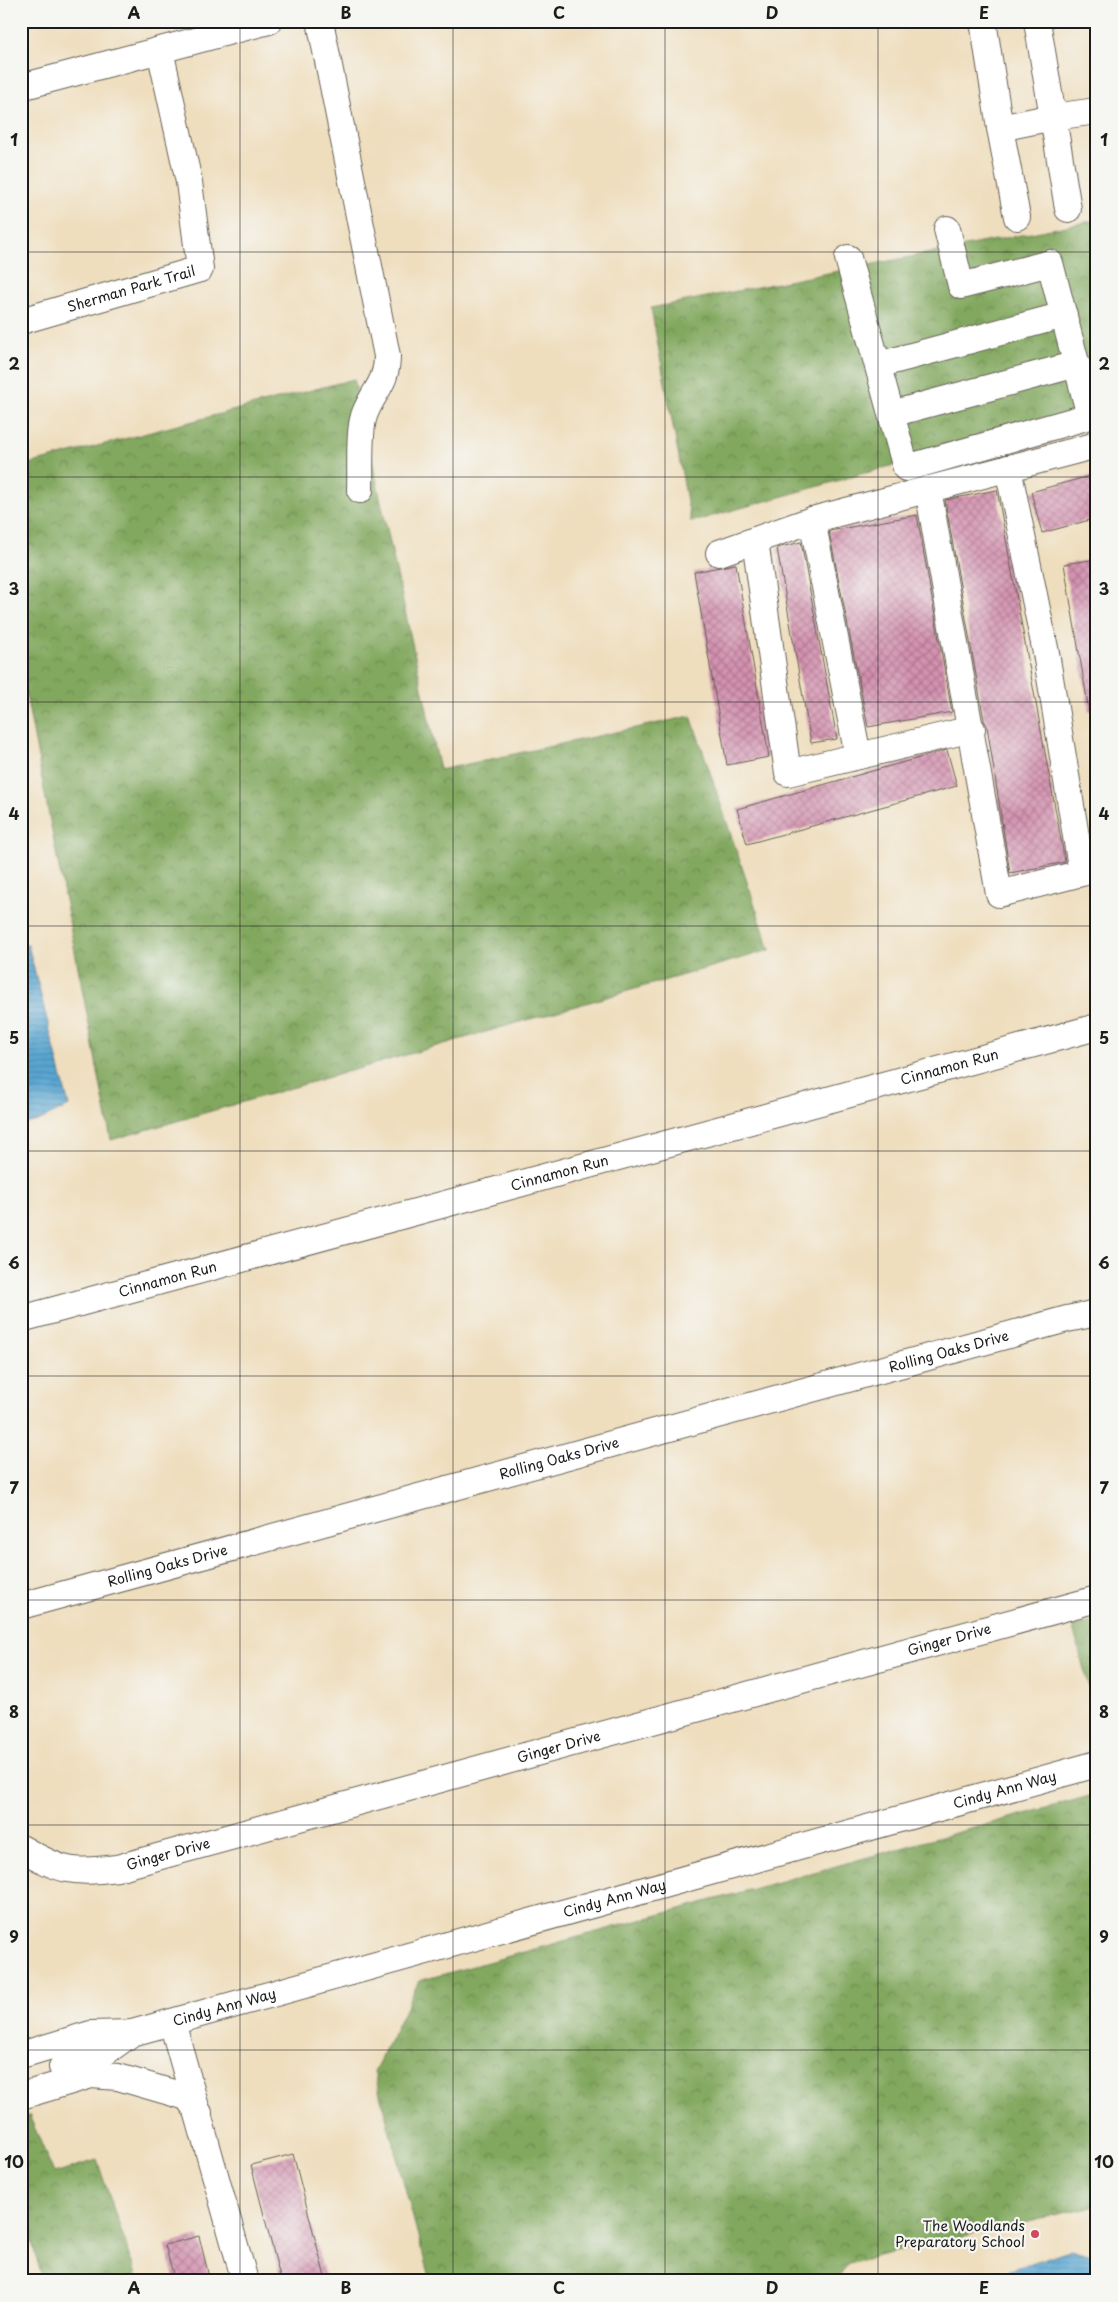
<svg xmlns="http://www.w3.org/2000/svg" width="1118" height="2302" viewBox="0 0 1118 2302" font-family="'Playpen Sans',sans-serif">
	<style>
		.forest { fill: url(#forest-crowns); stroke: #4f623e }
		.water { fill: url(#water-rules); stroke: #3a6177 }
		.building { fill: url(#building-cross-hatch) }
		.lines { fill: none; stroke-linecap: round; stroke-linejoin: round }
		.minor-casing { stroke: #666055; stroke-width: 28 }
		.minor { stroke: #fff; stroke-width: 26 }
		.grid { fill: none; stroke: #1c1c1c; stroke-width: 1; stroke-opacity: 0.55 }
		.poi-dot { fill: #d1495b; stroke: #f6f6f2; stroke-width: 2 }
		.labels { text-anchor: middle; stroke-width: 4.5; stroke-linejoin: round; paint-order: stroke }
		.street-label { font-size: 14px; fill: #1c1c1c; stroke: #f6f6f2 }
		.poi-label { font-size: 14px; fill: #1c1c1c; stroke: #f6f6f2; text-anchor: end }
		.neatline { fill: none; stroke: #1c1c1c; stroke-width: 2 }
		.grid-label { font-size: 16px; text-anchor: middle; font-weight: bold; fill: #1c1c1c }
	</style>
	<defs>
		<pattern id="forest-crowns" width="20" height="18" patternUnits="userSpaceOnUse" patternTransform="scale(1.25)"><rect width="20" height="18" fill="#82a85f"/><path d="M2 6a3 3 0 1 1 6 0M12 15a3 3 0 1 1 6 0" fill="none" stroke="#6a884e"/></pattern>
		<pattern id="water-rules" width="6" height="5" patternUnits="userSpaceOnUse" patternTransform="scale(1.25)"><rect width="6" height="5" fill="#59a6d2"/><path d="M0 2.5h6" fill="none" stroke="#4986aa"/></pattern>
		<pattern id="building-cross-hatch" width="8" height="8" patternUnits="userSpaceOnUse" patternTransform="scale(1.25)"><rect width="8" height="8" fill="#d492b0"/><path d="M0 0l8 8M0 8l8-8" fill="none" stroke="#ab768e"/></pattern>
	</defs>
	<rect width="100%" height="100%" fill="#f6f6f2"/>
	<filter id="ink" filterUnits="userSpaceOnUse"><feTurbulence type="fractalNoise" baseFrequency=".02" numOctaves="2"/><feDisplacementMap in="SourceGraphic" scale="10" xChannelSelector="R" yChannelSelector="G"/><feConvolveMatrix kernelMatrix="1 2 1 2 8 2 1 2 1" color-interpolation-filters="sRGB"/></filter>
	<filter id="wash" filterUnits="userSpaceOnUse"><feTurbulence type="fractalNoise" baseFrequency=".0096" numOctaves="4" result="noise"/><feDisplacementMap in="SourceGraphic" scale="20" xChannelSelector="R" yChannelSelector="G"/><feGaussianBlur stdDeviation="1.12" result="paint"/><feColorMatrix in="noise" values="0 0 0 0 0 0 0 0 0 0 0 0 0 0 0 0 0 1.4 0 .05"/><feComposite in="paint" operator="in"/></filter>
	<g filter="url(#wash)">
		<rect width="100%" height="100%" fill="#efdebe"/>
		<path class="forest" d="M1097,220V408L691,522L651,308Z
			M354,379L440,770L691,716L770,950L111,1140L21,669V466Z
			M1097,1620V1720L1073,1627Z
			M1097,1794V2205L848,2263L837,2281H430L374,2072L419,1981Z
			M29,2115L54,2173L97,2160L138,2281H43L21,2204V2118Z"/>
		<path class="water" d="M28,945L69,1106L38,1121L21,1125V946Z
			M1072,2249L1097,2257V2281H978Z"/>
		<g id="blocks">
			<path class="building" d="M1097,474V518L1042,533L1031,492Z
				M997,490L1065,862L1010,873L987,726L984,720L945,500Z
				M917,515L952,712L868,727L829,531Z
				M801,542L837,739L811,743L777,548Z
				M1097,559V710L1089,711L1064,564Z
				M736,564L769,757L727,765L694,572Z
				M947,750L957,786L747,844L737,809Z
				M293,2154L326,2281H281L251,2165Z
				M199,2236L210,2281H175L165,2245Z"/>
		</g>
	</g>
	<g filter="url(#ink)">
		<use href="#blocks" fill-opacity="0" stroke="#666055" stroke-width="1"/>
		<g class="lines">
			<defs>
				<g id="minor">
					<path d="M320,21L387,356C387,383 374,390 365,413C358,429 361,471 360,490"/>
					<path d="M983,21L1000,128"/>
					<path d="M1037,21L1053,117L1097,111"/>
					<path d="M21,87L269,21"/>
					<path d="M1017,217L1000,128L1053,117L1068,209"/>
					<path d="M947,229L961,286L1050,263L1090,416L1097,415"/>
					<path d="M848,258L906,468L1090,416"/>
					<path id="s1" d="M21,321L200,269L189,182L160,50"/>
					<path d="M878,365L1064,315"/>
					<path d="M891,414L1077,364"/>
					<path d="M928,489L999,894L1082,873L1046,653L1008,468"/>
					<path d="M812,520L858,756"/>
					<path d="M755,540L788,773L972,729"/>
					<path d="M719,553L812,520L1097,445"/>
					<path id="s2" d="M21,1319L1097,1027"/>
					<path id="s3" d="M21,1606L1067,1319L1097,1313"/>
					<path id="s4" d="M21,1848C61,1871 71,1874 117,1868L1097,1599"/>
					<path d="M172,2022L245,2281"/>
					<path id="s5" d="M21,2055L91,2034L132,2033L1097,1764"/>
					<path d="M62,2067L100,2056L132,2033"/>
					<path d="M21,2096L91,2075L118,2077L187,2097L199,2113"/>
				</g>
			</defs>
			<use href="#minor" class="minor-casing"/>
			<use href="#minor" class="minor"/>
		</g>
	</g>
	<path class="grid" d="M240,21V2281M453,21V2281M665,21V2281M878,21V2281M21,252H1097M21,477H1097M21,702H1097M21,926H1097M21,1151H1097M21,1376H1097M21,1600H1097M21,1825H1097M21,2050H1097"/>
	<circle class="poi-dot" cx="1035" cy="2234" r="5"/>
	<g class="labels">
		<g class="street-label">
			<text dy="5" stroke="none"><textPath href="#s1" startOffset="115">Sherman Park Trail</textPath></text>
			<text dy="5" stroke="none"><textPath href="#s2" startOffset="962">Cinnamon Run</textPath></text>
			<text dy="5" stroke="none"><textPath href="#s2" startOffset="558">Cinnamon Run</textPath></text>
			<text dy="5" stroke="none"><textPath href="#s2" startOffset="152">Cinnamon Run</textPath></text>
			<text dy="5" stroke="none"><textPath href="#s3" startOffset="962">Rolling Oaks Drive</textPath></text>
			<text dy="5" stroke="none"><textPath href="#s3" startOffset="558">Rolling Oaks Drive</textPath></text>
			<text dy="5" stroke="none"><textPath href="#s3" startOffset="152">Rolling Oaks Drive</textPath></text>
			<text dy="5" stroke="none"><textPath href="#s4" startOffset="964">Ginger Drive</textPath></text>
			<text dy="5" stroke="none"><textPath href="#s4" startOffset="559">Ginger Drive</textPath></text>
			<text dy="5" stroke="none"><textPath href="#s5" startOffset="1020">Cindy Ann Way</textPath></text>
			<text dy="5" stroke="none"><textPath href="#s4" startOffset="154">Ginger Drive</textPath></text>
			<text dy="5" stroke="none"><textPath href="#s5" startOffset="615">Cindy Ann Way</textPath></text>
			<text dy="5" stroke="none"><textPath href="#s5" startOffset="210">Cindy Ann Way</textPath></text>
		</g>
		<g class="poi-label">
			<text x="1025" y="2231">The Woodlands<tspan x="1025" dy="16">Preparatory School</tspan></text>
		</g>
	</g>
	<rect width="1118" height="2302" fill="none" stroke="#f6f6f2" stroke-width="55"/>
	<rect x="28" y="28" width="1062" height="2246" class="neatline"/>
	<g class="grid-label">
		<text x="134" y="19">A</text>
		<text x="346" y="19">B</text>
		<text x="559" y="19">C</text>
		<text x="772" y="19">D</text>
		<text x="984" y="19">E</text>
		<text x="14" y="146">1</text>
		<text x="1104" y="146">1</text>
		<text x="14" y="370">2</text>
		<text x="1104" y="370">2</text>
		<text x="14" y="595">3</text>
		<text x="1104" y="595">3</text>
		<text x="14" y="820">4</text>
		<text x="1104" y="820">4</text>
		<text x="14" y="1044">5</text>
		<text x="1104" y="1044">5</text>
		<text x="14" y="1269">6</text>
		<text x="1104" y="1269">6</text>
		<text x="14" y="1494">7</text>
		<text x="1104" y="1494">7</text>
		<text x="14" y="1718">8</text>
		<text x="1104" y="1718">8</text>
		<text x="14" y="1943">9</text>
		<text x="1104" y="1943">9</text>
		<text x="14" y="2168">10</text>
		<text x="1104" y="2168">10</text>
		<text x="134" y="2294">A</text>
		<text x="346" y="2294">B</text>
		<text x="559" y="2294">C</text>
		<text x="772" y="2294">D</text>
		<text x="984" y="2294">E</text>
	</g>
</svg>
